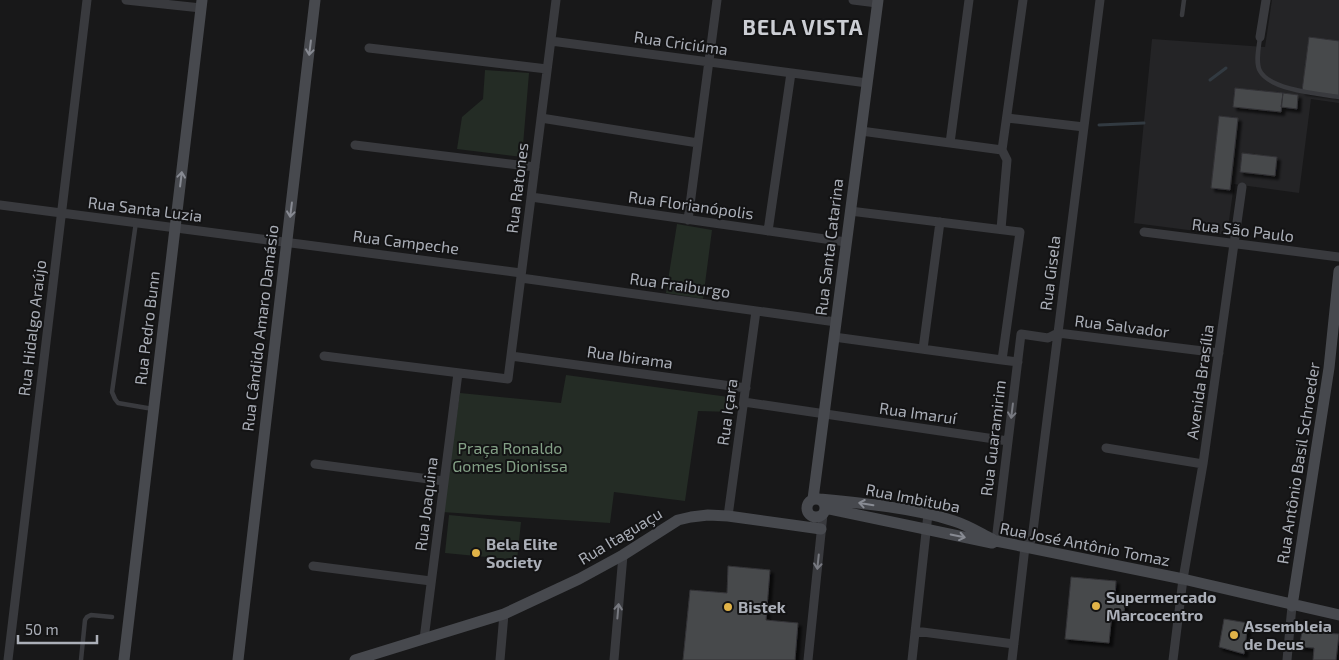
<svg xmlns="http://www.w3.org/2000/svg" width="1339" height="660" viewBox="0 0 1339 660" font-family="'Exo 2',sans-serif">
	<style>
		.built { fill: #242426 }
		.green { fill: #242c25 }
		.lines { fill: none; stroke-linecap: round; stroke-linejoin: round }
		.stream { stroke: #323a41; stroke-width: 3 }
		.building { fill: #47484c; stroke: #323235; filter: url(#shadow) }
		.lane { stroke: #393a3e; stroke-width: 4.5 }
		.street { stroke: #393a3e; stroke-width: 9 }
		.secondary { stroke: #47494e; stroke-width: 11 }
		.oneway { stroke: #888b93 }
		.oneway2 { stroke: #787a81 }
		.poi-dot { fill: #e1b348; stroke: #131314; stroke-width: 2 }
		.labels { text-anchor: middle; stroke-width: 4; stroke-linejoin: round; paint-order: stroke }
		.street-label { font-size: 16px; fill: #abafb8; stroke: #131314 }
		.park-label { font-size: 16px; fill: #84a187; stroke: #131314 }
		.poi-label { font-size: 16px; font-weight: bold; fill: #abafb8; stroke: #131314; text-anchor: start }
		.district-label { font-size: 21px; font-weight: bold; letter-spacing: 1px; fill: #ccced4; stroke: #131314 }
	</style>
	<defs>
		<filter id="shadow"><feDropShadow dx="3.5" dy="3.5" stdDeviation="1" flood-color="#0009"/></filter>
	</defs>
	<rect width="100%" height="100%" fill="#181819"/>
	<path class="built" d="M1272,0H1339V103L1311,99L1299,193L1234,184L1227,235L1134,223L1152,39L1265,47Z"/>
	<path class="green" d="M485,70L529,73L522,157L457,149L462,117L483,99Z
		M677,224L712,230L703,299L666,293Z
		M566,375L736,398L733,412L698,411L685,501L614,492L610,523L442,512L460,393L561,403Z
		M449,515L521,522L517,560L445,553Z"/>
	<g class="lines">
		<path class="stream" d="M1210,80L1226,68
			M1099,125L1144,123"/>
	</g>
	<path class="building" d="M1309,37L1339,41V96L1302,91Z
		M1235,88L1283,93L1281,112L1233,107Z
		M1283,93L1298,95L1297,109L1281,107Z
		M1219,116L1238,118L1230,190L1211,188Z
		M1242,153L1277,157L1275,176L1240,172Z
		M728,566L770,570L766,620L798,623L795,660H683L690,590L727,593Z
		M1071,577L1116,581L1115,598L1125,599L1124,614L1112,613L1109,643L1065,639Z
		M1224,619L1248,623L1244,654L1219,647Z
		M1303,627L1318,629L1322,633L1339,634L1336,660H1313L1314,648L1299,647Z"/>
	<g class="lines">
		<path class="lane" d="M1182,15L1184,0
			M1260,37C1259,47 1255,62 1260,71C1270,90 1320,94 1339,97
			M136,222L112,392L115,399L118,403L153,409
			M81,660L85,620L87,617L91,615L112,617"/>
		<path class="street" d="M126,0L201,8
			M853,0L877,3
			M1260,37L1266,0
			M551,41L867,83
			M369,48L547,69
			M541,118L698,143
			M1007,118L1084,127
			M861,131L1002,150
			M950,143L969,0
			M355,145L535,167
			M531,197L846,242
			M0,205L521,273
			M850,211L1020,232L1002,360L1018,362
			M688,220L717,0
			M1001,229L1007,160L1002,150L1023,0
			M768,231L791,73
			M1144,232L1339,257
			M521,278L836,322
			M834,337L1002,360
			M923,349L940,222
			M324,356L508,379L556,0
			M511,356L746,388
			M744,402L1008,441
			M1106,448L1203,464
			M315,464L444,481
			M728,516L756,311
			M996,541L1021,334L1048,338L1058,333L1219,353
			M313,566L431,581
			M915,631L1014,644
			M424,639L458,373
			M8,660L87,0
			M500,660L504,614
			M614,660L623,555
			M808,660L823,514
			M912,660L928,514
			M1012,660L1025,547L1032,539L1100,0
			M1173,660L1183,579L1203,464L1242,187
			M1287,660L1292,606"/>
		<path class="secondary" d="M807 508a9 9 0 1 1 18 0a9 9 0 1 1-18 0Z
			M813,499L878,0
			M819,499C860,503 914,508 954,521C967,525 980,533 992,539
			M825,508L992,543L996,541L1183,579L1339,615
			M1292,606L1329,368L1339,271
			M124,660L202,0
			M238,660L315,0
			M355,660L504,614L579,579L623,555L678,520L691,517L708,515L728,516L821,529"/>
	</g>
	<defs><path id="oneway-shaft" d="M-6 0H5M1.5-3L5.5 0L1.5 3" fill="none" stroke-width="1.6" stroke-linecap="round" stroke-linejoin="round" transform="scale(1.25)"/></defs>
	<g class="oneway">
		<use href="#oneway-shaft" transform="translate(310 48) rotate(97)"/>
		<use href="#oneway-shaft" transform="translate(181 179) rotate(-83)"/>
		<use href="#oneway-shaft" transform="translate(291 210) rotate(97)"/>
		<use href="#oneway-shaft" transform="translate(866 504) rotate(-171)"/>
		<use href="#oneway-shaft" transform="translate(958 536) rotate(12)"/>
	</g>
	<g class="oneway2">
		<use href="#oneway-shaft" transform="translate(1012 411) rotate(97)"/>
		<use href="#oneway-shaft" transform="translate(818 562) rotate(96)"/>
		<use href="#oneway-shaft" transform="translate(618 611) rotate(-85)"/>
	</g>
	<g class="poi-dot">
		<circle cx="476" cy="553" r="5"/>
		<circle cx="1096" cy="606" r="5"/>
		<circle cx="728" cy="607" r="5"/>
		<circle cx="1234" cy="635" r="5"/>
	</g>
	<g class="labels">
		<g class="street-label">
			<text transform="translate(681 43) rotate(8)" y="6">Rua Criciúma</text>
			<text transform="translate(517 188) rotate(-83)" y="6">Rua Ratones</text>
			<text transform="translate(691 205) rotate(8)" y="6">Rua Florianópolis</text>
			<text transform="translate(145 209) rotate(7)" y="6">Rua Santa Luzia</text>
			<text transform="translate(1243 230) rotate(7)" y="6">Rua São Paulo</text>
			<text transform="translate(406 242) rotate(7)" y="6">Rua Campeche</text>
			<text transform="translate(829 247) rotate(-83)" y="6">Rua Santa Catarina</text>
			<text transform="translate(1050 273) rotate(-83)" y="6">Rua Gisela</text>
			<text transform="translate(680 285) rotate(8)" y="6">Rua Fraiburgo</text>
			<text transform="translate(1122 326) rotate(7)" y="6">Rua Salvador</text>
			<text transform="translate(32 328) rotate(-83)" y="6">Rua Hidalgo Araújo</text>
			<text transform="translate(147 328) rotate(-83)" y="6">Rua Pedro Bunn</text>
			<text transform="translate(260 328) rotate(-83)" y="6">Rua Cândido Amaro Damásio</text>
			<text transform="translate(630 357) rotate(8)" y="6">Rua Ibirama</text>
			<text transform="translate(1200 382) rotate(-82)" y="6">Avenida Brasília</text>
			<text transform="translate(727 412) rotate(-82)" y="6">Rua Içara</text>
			<text transform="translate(918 413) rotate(8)" y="6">Rua Imaruí</text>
			<text transform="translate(993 438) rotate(-83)" y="6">Rua Guaramirim</text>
			<text transform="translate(1298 463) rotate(-81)" y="6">Rua Antônio Basil Schroeder</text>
			<text transform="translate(913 498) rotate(11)" y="6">Rua Imbituba</text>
			<text transform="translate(426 504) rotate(-83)" y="6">Rua Joaquina</text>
			<text transform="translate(620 536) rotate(-31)" y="6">Rua Itaguaçu</text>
			<text transform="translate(1085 544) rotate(11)" y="6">Rua José Antônio Tomaz</text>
		</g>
		<g class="park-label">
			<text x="510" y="454">Praça Ronaldo<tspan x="510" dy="18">Gomes Dionissa</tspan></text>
		</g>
		<g class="poi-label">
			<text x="486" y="550">Bela Elite<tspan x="486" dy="18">Society</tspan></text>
			<text x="1106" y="603">Supermercado<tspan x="1106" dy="18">Marcocentro</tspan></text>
			<text x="738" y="613">Bistek</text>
			<text x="1244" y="632">Assembleia<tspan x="1244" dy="18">de Deus</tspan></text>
		</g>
		<g class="district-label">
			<text x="803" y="35">BELA VISTA</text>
		</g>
	</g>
	<path d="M18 635v8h79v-8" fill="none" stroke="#abafb8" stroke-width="2.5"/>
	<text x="25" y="635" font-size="15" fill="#abafb8" stroke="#131314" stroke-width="4" paint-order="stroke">50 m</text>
</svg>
